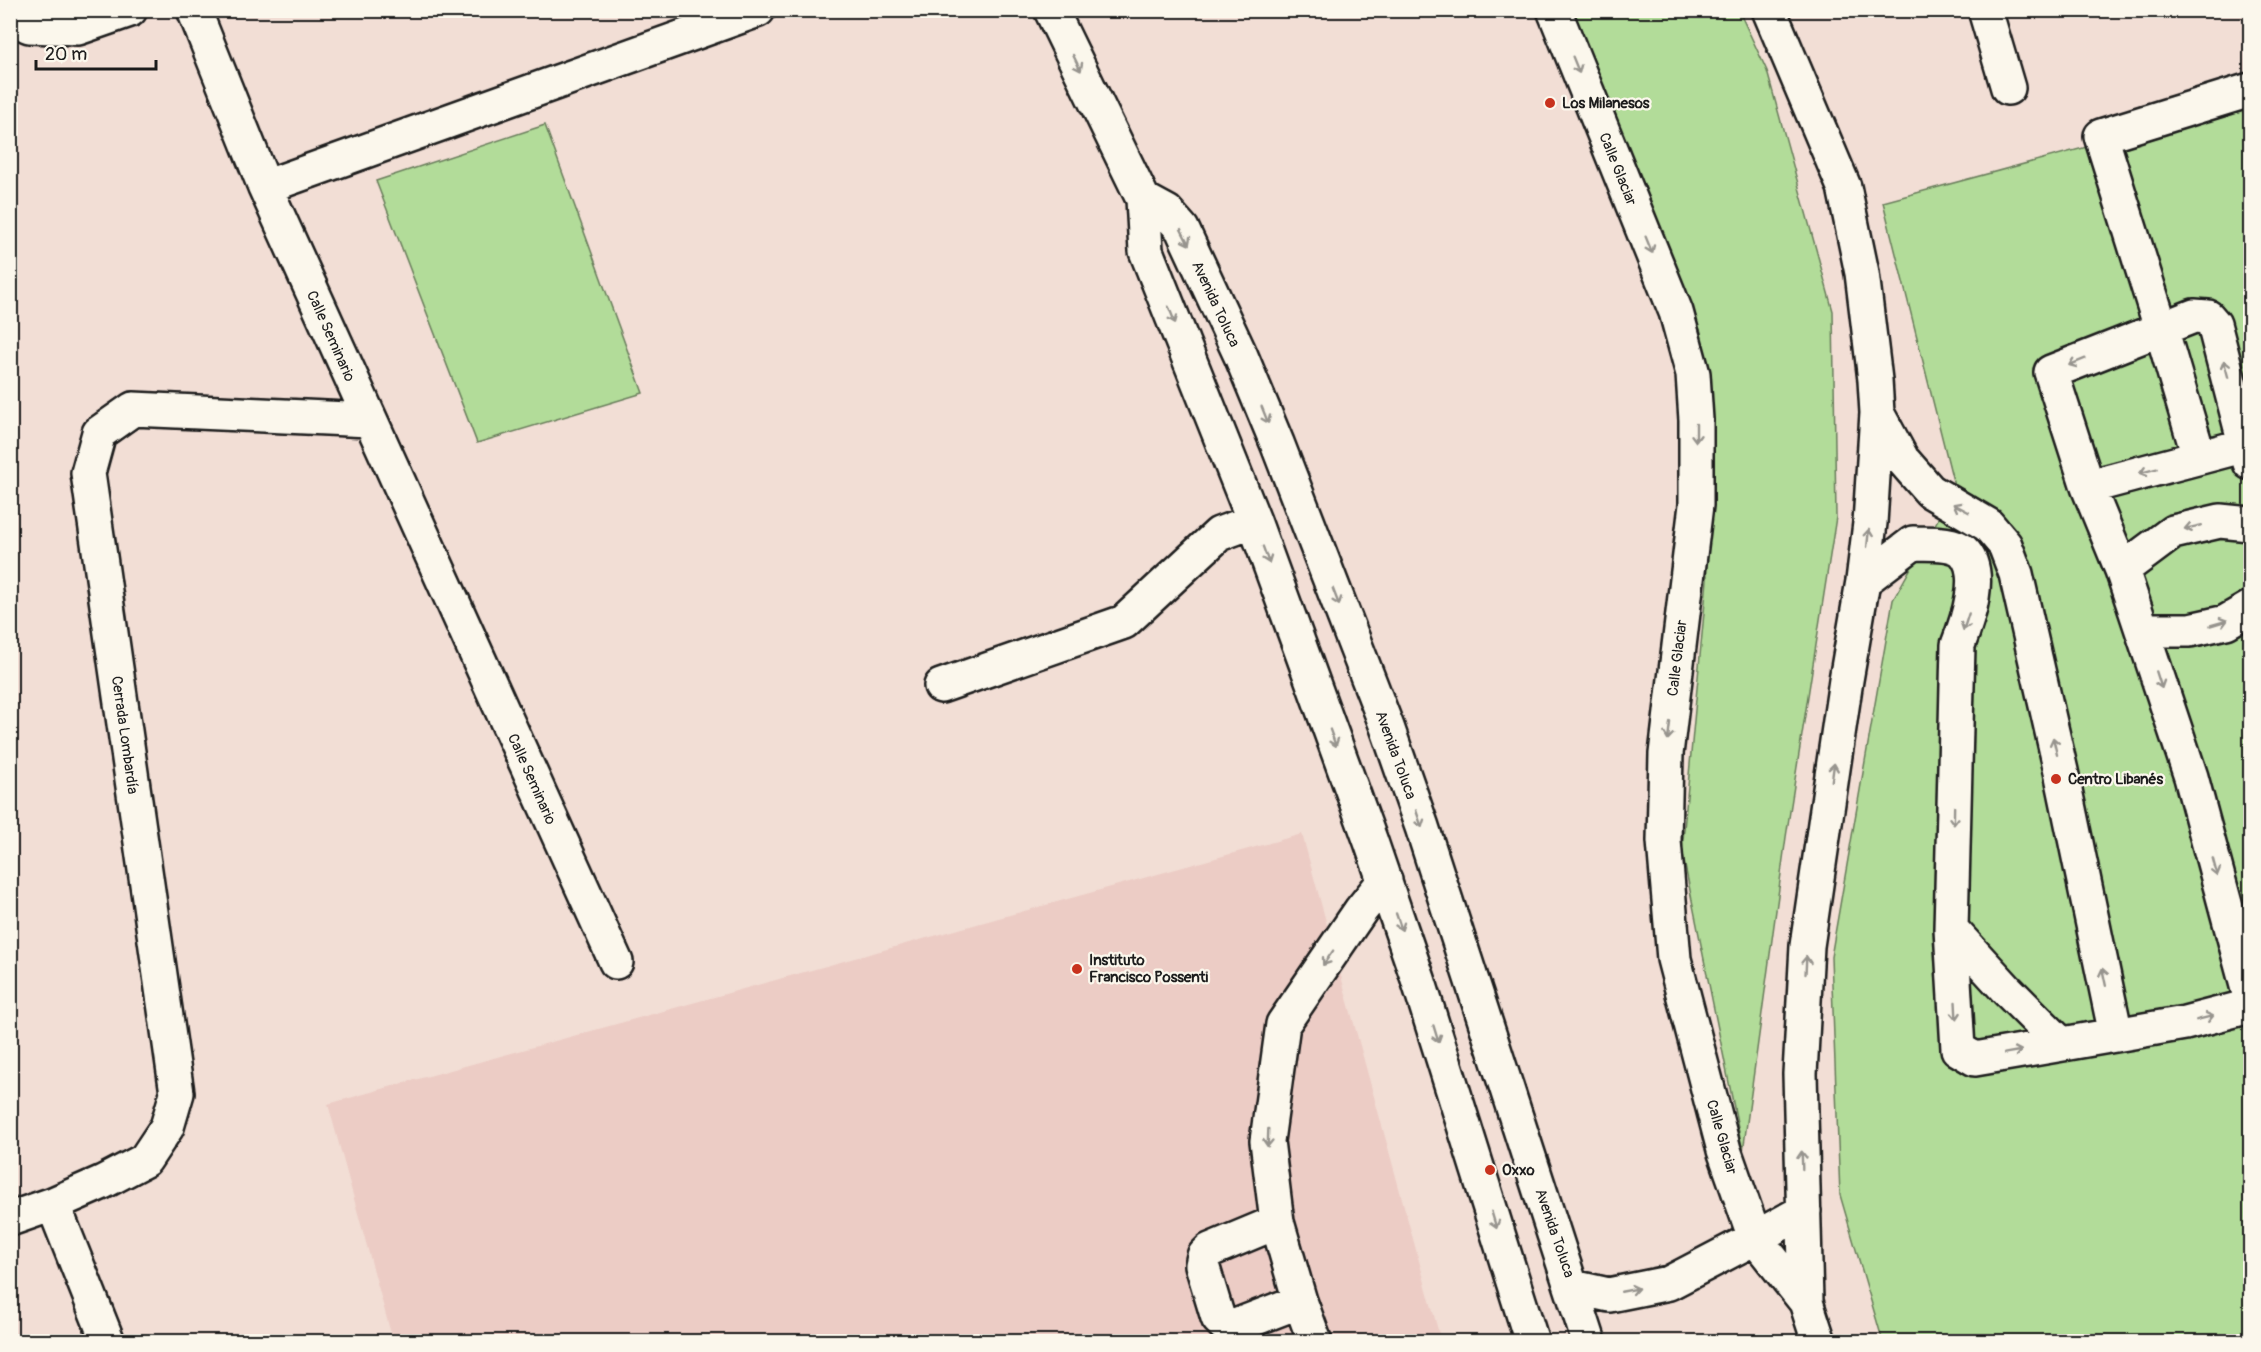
<svg xmlns="http://www.w3.org/2000/svg" width="2261" height="1352" viewBox="0 0 2261 1352" font-family="Pangolin,sans-serif">
	<style>
		.built { fill: #ecccc5 }
		.green { fill: #b2dc99; stroke: #677c5a; stroke-width: 1.5 }
		.lines { fill: none; stroke-linecap: round; stroke-linejoin: round }
		.minor-casing { stroke: #1c1c1c; stroke-width: 38 }
		.minor { stroke: #fbf7ec; stroke-width: 33 }
		.oneway { stroke: #97948e }
		.poi-dot { fill: #c8321e; stroke: #fbf7ec; stroke-width: 2 }
		.labels { text-anchor: middle; stroke-width: 4.5; stroke-linejoin: round; paint-order: stroke }
		.poi-label { font-size: 15px; font-weight: bold; fill: #1c1c1c; stroke: #fbf7ec; text-anchor: start }
		.street-label { font-size: 15px; fill: #1c1c1c; stroke: #fbf7ec }
	</style>
	<rect width="100%" height="100%" fill="#f2ded5"/>
	<filter id="ink" filterUnits="userSpaceOnUse"><feTurbulence type="fractalNoise" baseFrequency=".0167" numOctaves="2"/><feDisplacementMap in="SourceGraphic" scale="12" xChannelSelector="R" yChannelSelector="G"/><feConvolveMatrix kernelMatrix="1 2 1 2 8 2 1 2 1" color-interpolation-filters="sRGB"/></filter>
	<g filter="url(#ink)">
		<path class="built" d="M1302,834L1441,1341H393L328,1104Z"/>
		<path class="green" d="M1573,11H1739L1767,71L1833,311L1836,517L1786,837L1743,1152L1682,851L1707,580L1701,332Z
			M2250,103V1341L1883,1342L1840,1195L1831,957L1893,600L1955,489L1883,202Z
			M545,125L643,393L477,443L376,181Z"/>
		<g class="lines">
			<defs>
				<path id="minor" d="M194,10L265,187L616,962
					M1051,10L1143,199L1146,251L1254,521L1371,842L1418,979L1532,1342
					M1554,10L1676,312L1693,374L1696,420V505L1666,754L1664,841L1674,959L1724,1150L1755,1238L1806,1302
					M1769,10L1844,187L1862,273L1875,380L1877,413L1870,523L1863,581L1846,680L1807,946L1800,1074L1806,1302L1819,1342
					M1985,10L2008,88
					M10,16L29,26L78,28L130,10
					M265,187L758,10
					M1143,199L1167,212L1182,229L1241,356L1277,443L1387,727L1422,827L1589,1342
					M1877,413L1902,459L1930,491L1988,525L2005,545L2016,574L2061,771L2116,1035
					M2199,457L2161,328L2101,136L2250,90
					M2250,463L2214,324L2208,317L2194,316L2051,372L2088,487L2122,570L2191,777L2250,997
					M2088,487L2246,445
					M2122,570L2173,532L2220,521L2250,524
					M1863,581L1913,543C1928,544 1951,541 1963,551C1985,572 1967,622 1958,645L1951,929L1958,1049L1975,1059L2185,1023L2250,1006
					M2142,630H2190L2226,622L2250,608
					M941,686L1124,622L1219,534L1254,521
					M1951,929L2007,990L2061,1044
					M53,1204L108,1342
					M10,1219L53,1204L103,1182L145,1160L167,1127L177,1093L88,473L99,433L133,409L369,420
					M1277,1222L1210,1250L1204,1256L1202,1265L1218,1318L1225,1325L1233,1327L1300,1301
					M1573,1287L1609,1295L1669,1283L1755,1238L1804,1211
					M1315,1342L1300,1301L1277,1222L1267,1141L1283,1024L1361,910L1385,880"/>
			</defs>
			<use href="#minor" class="minor-casing"/>
			<use href="#minor" class="minor"/>
		</g>
		<defs><path id="oneway-shaft" d="M-6 0H5M1.5-3L5.5 0L1.5 3" fill="none" stroke-width="1.6" stroke-linecap="round" stroke-linejoin="round" transform="scale(1.5)"/></defs>
		<g class="oneway">
			<use href="#oneway-shaft" transform="translate(1077 63) rotate(64)"/>
			<use href="#oneway-shaft" transform="translate(1576 65) rotate(68)"/>
			<use href="#oneway-shaft" transform="translate(1185 237) rotate(63)"/>
			<use href="#oneway-shaft" transform="translate(1649 245) rotate(68)"/>
			<use href="#oneway-shaft" transform="translate(1172 315) rotate(68)"/>
			<use href="#oneway-shaft" transform="translate(2077 362) rotate(158)"/>
			<use href="#oneway-shaft" transform="translate(2226 369) rotate(-105)"/>
			<use href="#oneway-shaft" transform="translate(1265 415) rotate(68)"/>
			<use href="#oneway-shaft" transform="translate(1696 433) rotate(90)"/>
			<use href="#oneway-shaft" transform="translate(2148 471) rotate(165)"/>
			<use href="#oneway-shaft" transform="translate(1961 508) rotate(-152)"/>
			<use href="#oneway-shaft" transform="translate(2193 527) rotate(168)"/>
			<use href="#oneway-shaft" transform="translate(1868 538) rotate(-84)"/>
			<use href="#oneway-shaft" transform="translate(1266 555) rotate(70)"/>
			<use href="#oneway-shaft" transform="translate(1336 597) rotate(69)"/>
			<use href="#oneway-shaft" transform="translate(1966 622) rotate(108)"/>
			<use href="#oneway-shaft" transform="translate(2219 623) rotate(-16)"/>
			<use href="#oneway-shaft" transform="translate(2159 680) rotate(72)"/>
			<use href="#oneway-shaft" transform="translate(1669 731) rotate(97)"/>
			<use href="#oneway-shaft" transform="translate(1333 738) rotate(70)"/>
			<use href="#oneway-shaft" transform="translate(2055 746) rotate(-103)"/>
			<use href="#oneway-shaft" transform="translate(1833 772) rotate(-82)"/>
			<use href="#oneway-shaft" transform="translate(1954 816) rotate(91)"/>
			<use href="#oneway-shaft" transform="translate(1419 819) rotate(71)"/>
			<use href="#oneway-shaft" transform="translate(2215 867) rotate(75)"/>
			<use href="#oneway-shaft" transform="translate(1399 922) rotate(71)"/>
			<use href="#oneway-shaft" transform="translate(1328 958) rotate(125)"/>
			<use href="#oneway-shaft" transform="translate(1806 965) rotate(-87)"/>
			<use href="#oneway-shaft" transform="translate(2104 977) rotate(-102)"/>
			<use href="#oneway-shaft" transform="translate(1956 1011) rotate(87)"/>
			<use href="#oneway-shaft" transform="translate(2205 1018) rotate(-14)"/>
			<use href="#oneway-shaft" transform="translate(1436 1034) rotate(73)"/>
			<use href="#oneway-shaft" transform="translate(2013 1052) rotate(-10)"/>
			<use href="#oneway-shaft" transform="translate(1268 1138) rotate(92)"/>
			<use href="#oneway-shaft" transform="translate(1802 1160) rotate(-92)"/>
			<use href="#oneway-shaft" transform="translate(1494 1220) rotate(73)"/>
			<use href="#oneway-shaft" transform="translate(1630 1290) rotate(-11)"/>
		</g>
	</g>
	<g class="poi-dot">
		<circle cx="1550" cy="103" r="6"/>
		<circle cx="2056" cy="779" r="6"/>
		<circle cx="1077" cy="969" r="6"/>
		<circle cx="1490" cy="1170" r="6"/>
	</g>
	<g class="labels">
		<g class="poi-label">
			<text x="1562" y="108">Los Milanesos</text>
			<text x="2068" y="784">Centro Libanés</text>
			<text x="1089" y="965">Instituto<tspan x="1089" dy="17">Francisco Possenti</tspan></text>
			<text x="1502" y="1175">Oxxo</text>
		</g>
		<g class="street-label">
			<text transform="translate(1618 169) rotate(68)" y="5">Calle Glaciar</text>
			<text transform="translate(1216 304) rotate(65)" y="5">Avenida Toluca</text>
			<text transform="translate(331 336) rotate(66)" y="5">Calle Seminario</text>
			<text transform="translate(1677 658) rotate(-83)" y="5">Calle Glaciar</text>
			<text transform="translate(125 735) rotate(82)" y="5">Cerrada Lombardía</text>
			<text transform="translate(1396 755) rotate(70)" y="5">Avenida Toluca</text>
			<text transform="translate(532 779) rotate(66)" y="5">Calle Seminario</text>
			<text transform="translate(1722 1137) rotate(74)" y="5">Calle Glaciar</text>
			<text transform="translate(1555 1233) rotate(71)" y="5">Avenida Toluca</text>
		</g>
	</g>
	<rect width="2261" height="1352" fill="none" stroke="#fbf7ec" stroke-width="36"/>
	<rect x="18" y="18" width="2225" height="1316" fill="none" stroke="#1c1c1c" stroke-width="2" filter="url(#ink)"/>
	<path d="M36 60v9h120v-9" fill="none" stroke="#1c1c1c" stroke-width="3"/>
	<text x="45" y="60" font-size="18" fill="#1c1c1c" stroke="#fbf7ec" stroke-width="4.5" paint-order="stroke">20 m</text>
</svg>
